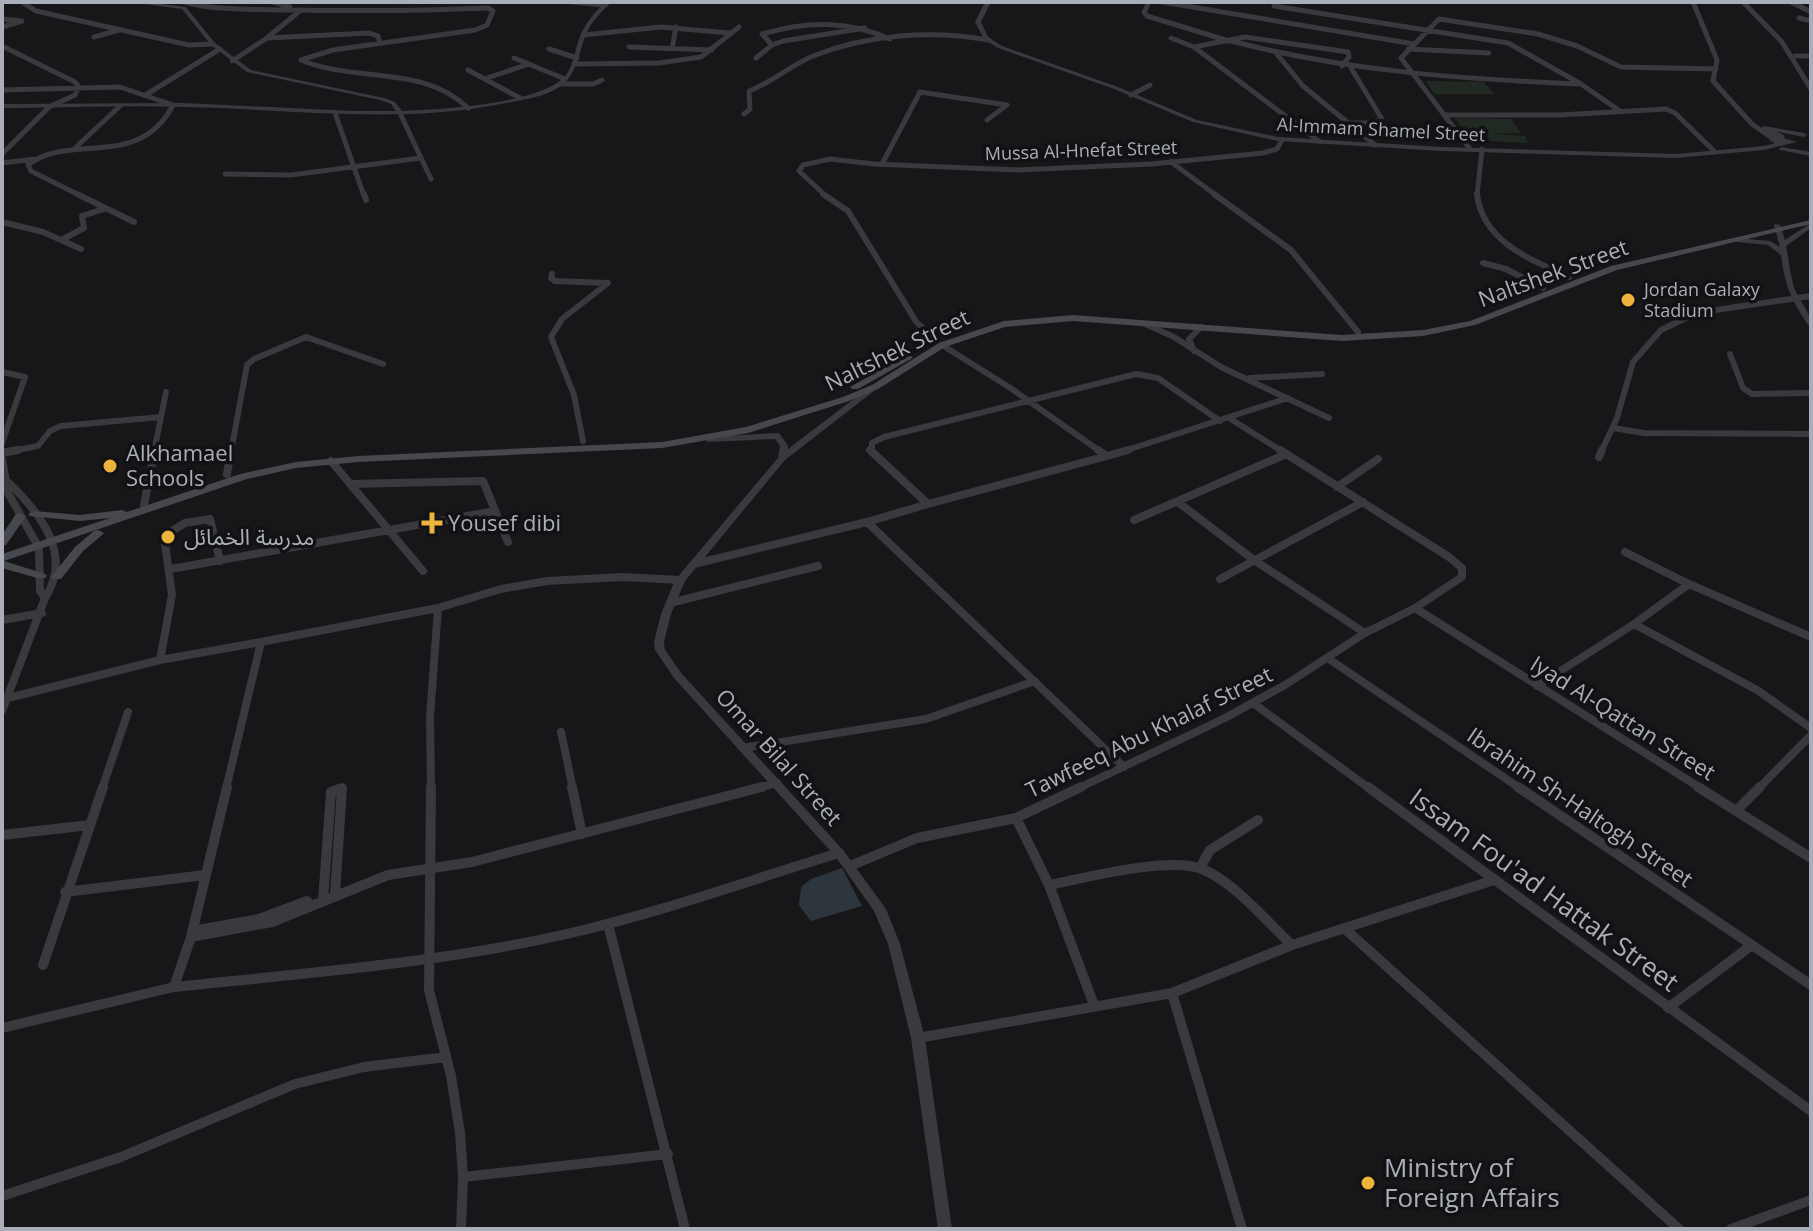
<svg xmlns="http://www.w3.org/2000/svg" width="1813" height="1231" viewBox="0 0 1813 1231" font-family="'Open Sans','Noto Sans Arabic',sans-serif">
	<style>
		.green { fill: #212923 }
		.water { fill: #2e363d }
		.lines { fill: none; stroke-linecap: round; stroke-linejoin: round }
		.minor-far3 { stroke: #39393e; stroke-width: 5 }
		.minor-far2 { stroke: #39393e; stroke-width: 6 }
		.minor-far1 { stroke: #39393e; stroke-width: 8 }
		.minor { stroke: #39393e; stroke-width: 10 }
		.tertiary { fill: #39393e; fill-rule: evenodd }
		.secondary { fill: #47484e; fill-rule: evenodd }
		.poi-dot { fill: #edb43c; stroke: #121214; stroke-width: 3 }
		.labels { text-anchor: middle; stroke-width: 7; stroke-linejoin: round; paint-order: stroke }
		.far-street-label { font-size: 18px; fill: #aaaeb9; stroke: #121214 }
		.far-poi-label { font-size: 18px; fill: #aaaeb9; stroke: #121214; text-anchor: start }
		.street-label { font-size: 22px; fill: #aaaeb9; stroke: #121214 }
		.poi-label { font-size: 22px; fill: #aaaeb9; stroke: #121214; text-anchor: start }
		.near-street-label { font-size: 26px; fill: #aaaeb9; stroke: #121214 }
		.near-poi-label { font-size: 26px; fill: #aaaeb9; stroke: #121214; text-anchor: start }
	</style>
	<rect width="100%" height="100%" fill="#171719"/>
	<path class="green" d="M1426,81L1484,82L1494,94H1434Z
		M1455,118L1511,119L1521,133L1493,134L1525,136L1528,143L1490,141L1487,133L1465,132Z"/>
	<path class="water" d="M842,868L862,906L811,921L799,905L801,887L811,879Z"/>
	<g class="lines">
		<path class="minor-far3" d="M22,2L36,11L189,45L213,44
			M184,2C217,11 255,9 289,10C356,11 421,11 488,8L493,11L487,25L475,30L333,50L301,60C355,83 423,64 468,108
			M273,2L290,7
			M573,2L605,5
			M1149,2L1144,12L1147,16L1229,41
			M1162,2L1414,44
			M1693,2L1717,60L1713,81L1752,124L1772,138
			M1743,2L1782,42L1811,89
			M1791,2L1811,12
			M1274,6L1508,43L1581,84L1620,111
			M1799,18L1811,21
			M2,19L22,21L2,27
			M583,35L661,27L730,33
			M94,37L119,30
			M268,37L301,10
			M1171,38L1194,47L1320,142
			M1231,41C1346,71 1461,79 1579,84
			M772,45L762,34C807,21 847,20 890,39
			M2,46L75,82L79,87L75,95L49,107L2,154
			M629,47L712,50
			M1194,47L1245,37L1348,52L1349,57L1342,66
			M549,49L577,58
			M672,49L676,27
			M1408,49L1489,53
			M1276,53L1303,86L1375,145
			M1795,56H1811
			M514,58L565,79
			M756,58L772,45L783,41L865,28
			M232,61L267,38L369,33L378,36L380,43
			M576,64L659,63L701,57L739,27
			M468,70L520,98
			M487,78L529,64
			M561,84H593L602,80
			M2,90L120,87L173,105C139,171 70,132 28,165L31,171L81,196
			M147,94L220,49
			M1131,95L1150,85
			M399,111L421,158
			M335,113L364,196
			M744,114L750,109L749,91C773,82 791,65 813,56C868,34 932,30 989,40
			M1444,115H1560L1666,109L1675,113L1715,152
			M1349,123H1374L1382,119L1351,68
			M1766,129L1782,137
			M74,149L120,106
			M1470,149L1401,58L1439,19L1538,34L1577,46L1621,67L1716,69
			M1171,162L1217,196
			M2,163L35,159
			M882,164L920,92L1007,105L987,120
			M225,174L291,175L421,158L431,179
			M826,196L799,171L803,165L830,159L874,164L1018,170L1152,164L1263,153L1277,149L1282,140
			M1477,196L1482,149"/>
		<path class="minor-far2" d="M77,194L134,222
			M364,194L366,200
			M823,194L848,211L917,323L937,339
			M1214,194L1291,250L1358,332
			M1477,194C1482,241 1531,260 1569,277
			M2,222L43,232L81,249
			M63,239L84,228L82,216L104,209
			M1483,263L1506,269L1543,288
			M552,274L551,278L555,281L608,283L562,319L551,337L574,395L583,441
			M1145,324L1174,337L1221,367L1329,418
			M942,345L1012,389L1101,452
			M1194,351L1189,339L1201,327
			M1730,354L1743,388L1752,394L1811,393
			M2,372L25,377L2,443
			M1250,378L1322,374
			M1229,418L1283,452
			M1613,428L1644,433L1811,434
			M7,452L38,446L50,431L61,426L161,417
			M154,452L166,392
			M231,452L247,365L254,359L306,337L383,364
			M872,452V443L884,437L1136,374L1158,378L1220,421
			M1121,452L1288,398
			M1601,452L1617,418L1633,362L1661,330L1696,313L1811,296"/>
		<path class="minor-far1" d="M1098,450L1107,456L1128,450
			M2,453L18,450
			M1599,457L1602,450
			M2,459L8,493L39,548L40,591L45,598
			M331,461L423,571
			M227,474L231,450
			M350,484L483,481L508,542
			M1337,487L1378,459
			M1179,503L1254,560L1365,633
			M928,504L1107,456
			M144,505L155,450
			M1134,520L1284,455
			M867,522L928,504L870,450
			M1625,552L1689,584L1811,637
			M694,564L867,522L1124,767
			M171,569L495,511
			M1220,579L1363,502
			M670,603L818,566
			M1415,608L1702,789
			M2,620L42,613
			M1634,624L1757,690L1811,728
			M1329,659L1521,789
			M160,660L172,595L164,536L185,523L210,519L220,561
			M1537,686L1634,624L1689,584
			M8,698L160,660L261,642
			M1253,703L1370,789
			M2,711L45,598C73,555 41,514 9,483
			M561,732L573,789
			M743,748L926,719L1035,681
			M102,789L128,712
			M226,789L261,642L438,608L501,589L547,581L622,577L680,580
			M340,789H342
			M431,789L430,717L438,608
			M754,789L777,783
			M1077,789L1225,718L1285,685L1365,633L1415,608L1462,577V568L1449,557L1280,450
			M1758,789L1811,735"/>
		<path class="minor" d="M431,787L429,990L451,1076L460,1133L463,1177L461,1229
			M572,787L582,834
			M1081,787L1016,818L1049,885L1094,1005
			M1368,787L1811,1111
			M1518,787L1811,985
			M1698,787L1811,858
			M1737,810L1760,787
			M2,835L90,825
			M850,866L917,838L1016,818
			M1200,868L1210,850L1258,820
			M1049,885C1085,878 1169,856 1202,869C1233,881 1267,922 1292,945
			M65,892L205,875
			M323,900L331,792L342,788L335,894
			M608,924L685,1229
			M1344,928L1679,1229
			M192,931L259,919L307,901
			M191,937L272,922L388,875L472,862L762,787
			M43,965L103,787
			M174,987C307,973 441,963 571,933C662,912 750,880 839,853
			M1172,993L1242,1229
			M1668,1008L1752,945
			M2,1028L174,987L191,937L227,787
			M918,1038L1172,993L1292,945L1494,880
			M463,1177L668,1154
			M2,1196L121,1157L295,1084L364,1067L446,1057
			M1731,1229L1811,1200"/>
		<path class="tertiary" d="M130,2H146L186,7L215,43L251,70L384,98L395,102L402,111C438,109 548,105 568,72C573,63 575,52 578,42C583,26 593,13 606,2H612C603,10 594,19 588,30C578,50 580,74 558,88C543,97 523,100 506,103C400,125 292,109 185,107C124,105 63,108 2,108V104L184,103L354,111H396L391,104L380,100L247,72L211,45L182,9Z
			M985,2H991L981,22L988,37L1002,46L1118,87L1197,120L1278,137L1442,147L1676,154L1764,146L1775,143L1769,140L1774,135L1797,142L1764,150L1676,158L1442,151L1278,141L1193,122L1114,89L998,48L984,39L975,22Z
			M1764,126L1804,133L1807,135L1804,137L1762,129V127Z
			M1782,147L1811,152V156L1780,150L1779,149Z
			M1811,223V228L1786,246C1789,260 1790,276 1795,290C1800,302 1811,312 1811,325H1808C1791,299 1785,286 1781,255L1768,245L1737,242L1734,240L1737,238L1770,241L1780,247L1774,225L1775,224L1780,225L1785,240Z
			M872,385H875L879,387L785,460L685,581L671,614L664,642L665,650L682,674L843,850L886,909L900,944L925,1038L952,1229H938L911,1038L888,944L874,911L835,856L674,678L655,650L654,642L661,614L675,580L778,458L780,446L775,439L708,442L704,439L705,437L777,433L780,434L788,446V449Z"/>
		<path class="secondary" d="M1811,220V224L1617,270L1475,325L1423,336L1342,341L1073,321L1005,327L945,347L878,389L849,401L748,433L662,448L358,462L296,468L247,479L4,561L45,574L47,576L45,578H37L2,568V554L110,518L80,521L30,516L28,514L34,511L80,515L122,510L127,512L240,474L296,462L358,456L662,442L746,427L843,397L872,385L939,343L1004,321L1073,315L1342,335L1423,330L1470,321L1611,266Z
			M908,354L913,357L911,359L858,389H852L850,387Z
			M20,513L26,516L6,545L2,546V535L16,514Z
			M98,530L104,533L102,535L83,551L61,579H53L51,577L75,547L94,531Z"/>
	</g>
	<g class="poi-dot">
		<circle cx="1628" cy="300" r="8"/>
		<circle cx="110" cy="466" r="8"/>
		<path d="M428 511h8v8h8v8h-8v8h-8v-8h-8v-8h8z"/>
		<circle cx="168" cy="537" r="8"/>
		<circle cx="1368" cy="1183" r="8"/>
	</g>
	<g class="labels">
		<g class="far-street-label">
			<text transform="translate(1381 130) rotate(3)" y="6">Al-Immam Shamel Street</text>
			<text transform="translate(1081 151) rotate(-2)" y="6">Mussa Al-Hnefat Street</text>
		</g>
		<g class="far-poi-label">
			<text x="1644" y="296">Jordan Galaxy<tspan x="1644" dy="21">Stadium</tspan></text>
		</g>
		<g class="street-label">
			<text transform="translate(1553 273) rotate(-20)" y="8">Naltshek Street</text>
			<text transform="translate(897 350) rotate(-26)" y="8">Naltshek Street</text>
			<text transform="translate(1623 718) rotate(32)" y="8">Iyad Al-Qattan Street</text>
			<text transform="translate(1149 732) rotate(-26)" y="8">Tawfeeq Abu Khalaf Street</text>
			<text transform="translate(779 757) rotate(48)" y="8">Omar Bilal Street</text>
			<text transform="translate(1580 807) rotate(34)" y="8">Ibrahim Sh-Haltogh Street</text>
		</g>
		<g class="poi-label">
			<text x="126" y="461">Alkhamael<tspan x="126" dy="25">Schools</tspan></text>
			<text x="448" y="531">Yousef dibi</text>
			<text x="184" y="545">مدرسة الخمائل</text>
		</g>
		<g class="near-street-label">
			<text transform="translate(1544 890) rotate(36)" y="9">Issam Fou'ad Hattak Street</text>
		</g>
		<g class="near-poi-label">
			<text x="1384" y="1177">Ministry of<tspan x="1384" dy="30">Foreign Affairs</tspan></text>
		</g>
	</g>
	<rect width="1813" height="1231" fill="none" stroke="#aaaeb9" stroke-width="8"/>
</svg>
